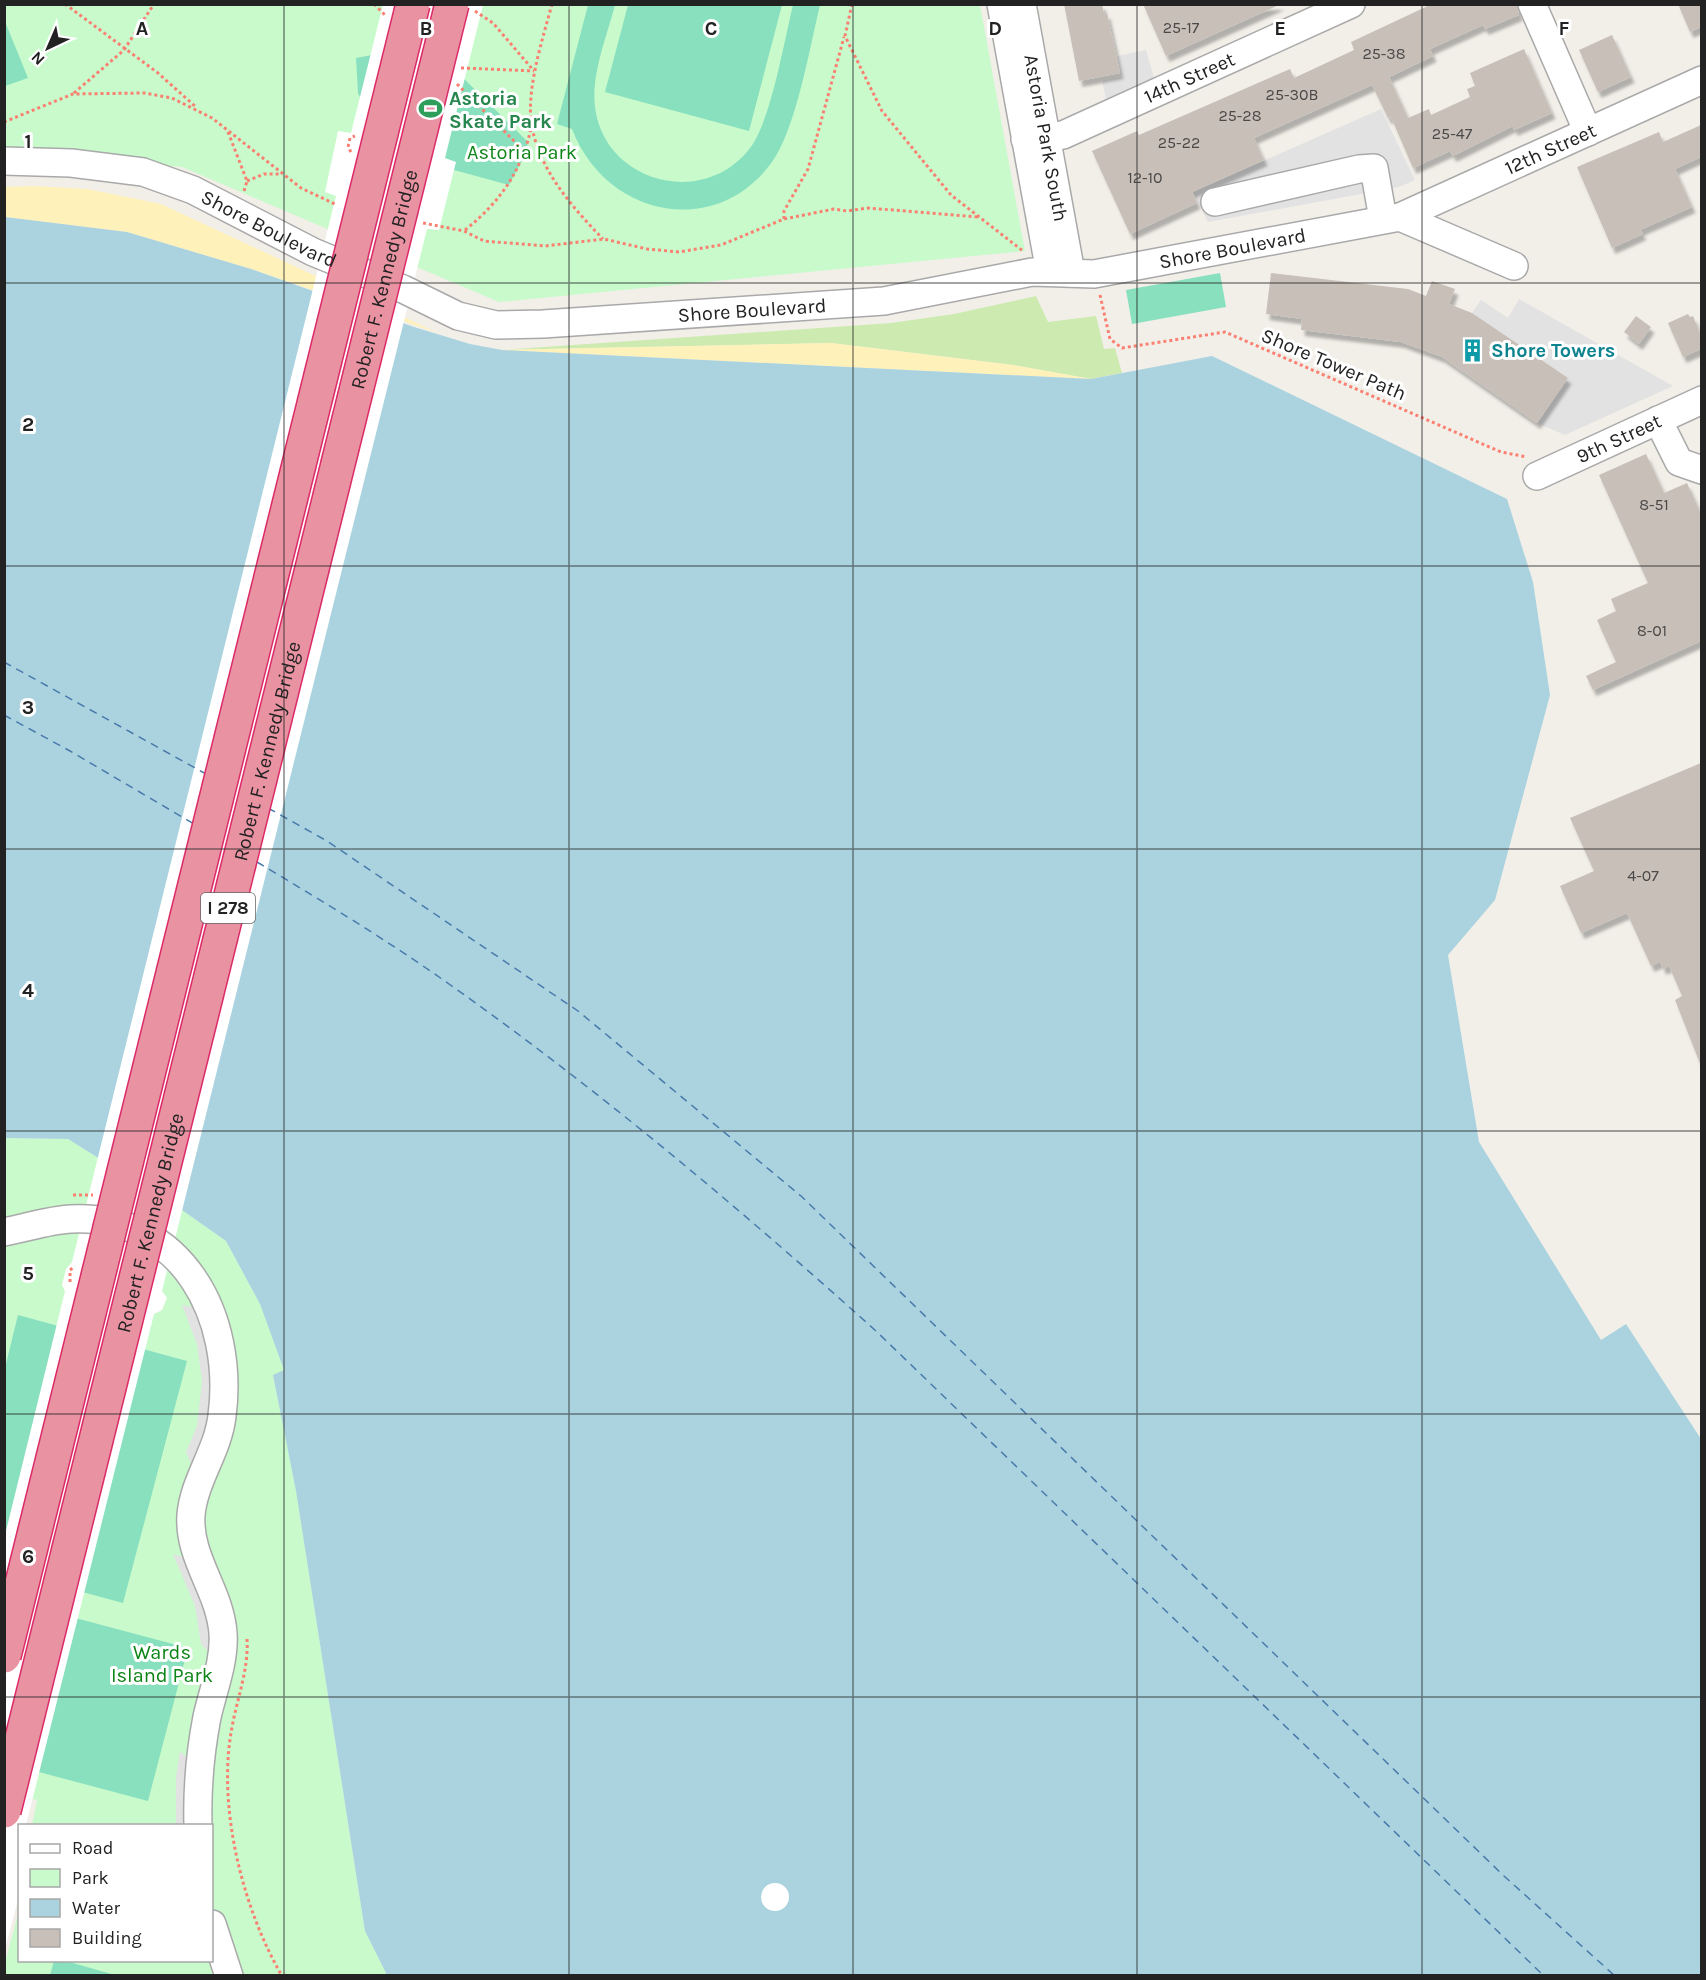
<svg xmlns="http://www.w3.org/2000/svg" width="1706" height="1980" viewBox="0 0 1706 1980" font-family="Karla,sans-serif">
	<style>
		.grass { fill: #cdebb0 }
		.sand { fill: #fff1ba }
		.park { fill: #c8facc }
		.pitch { fill: #88e0be }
		.parking { fill: #e2e2e2 }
		.water { fill: #aad3df }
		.pier { fill: #fff }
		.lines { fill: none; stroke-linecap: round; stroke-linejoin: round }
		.ferry { stroke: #4a7aab; stroke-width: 1.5; stroke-dasharray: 8 6; stroke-linecap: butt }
		.building { fill: #c7bfb8; filter: url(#shadow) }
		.minor-casing { stroke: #a9a9a9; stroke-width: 30 }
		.path { stroke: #fa8072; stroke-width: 3; stroke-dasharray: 3 3; stroke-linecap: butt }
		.minor { stroke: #fff; stroke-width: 27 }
		.highway-bridge-casing { stroke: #dc2a67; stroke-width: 36; stroke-linecap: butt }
		.path-bridge { stroke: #fa8072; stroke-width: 3; stroke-dasharray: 3 3; stroke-linecap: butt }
		.highway-bridge { stroke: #e892a2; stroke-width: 33 }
		.grid { fill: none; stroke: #222; stroke-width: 1.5; stroke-opacity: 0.55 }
		.labels { text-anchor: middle; stroke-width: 6; stroke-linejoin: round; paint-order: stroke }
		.number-label { font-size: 16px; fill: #4b4948 }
		.shield { fill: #fff; stroke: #646464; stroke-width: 1.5 }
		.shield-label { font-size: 18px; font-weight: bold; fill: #222 }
		.street-label { font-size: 20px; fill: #222; stroke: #fff }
		.leisure-label { font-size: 20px; font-weight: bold; fill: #27864d; stroke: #fff; text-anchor: start }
		.park-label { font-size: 20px; fill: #0c8416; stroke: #fff }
		.culture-label { font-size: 20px; font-weight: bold; fill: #0d838f; stroke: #fff; text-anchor: start }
		.grid-label { font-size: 20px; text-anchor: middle; font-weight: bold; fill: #222; stroke: #fff; stroke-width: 6; stroke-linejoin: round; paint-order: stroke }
	</style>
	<defs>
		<filter id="shadow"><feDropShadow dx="3.5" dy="6" stdDeviation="1.5" flood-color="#0004"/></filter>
	</defs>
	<rect width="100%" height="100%" fill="#f2efe9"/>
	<path class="grass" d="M1036,296L1048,322L1096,316L1104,349L1115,348L1122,373L1091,379L1013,365L831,343L501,350L891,323L954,314Z"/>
	<path class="sand" d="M33,186L87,189L161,204L438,333L251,269L127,232L5,217L4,187Z
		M831,343L1013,365L1091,379L501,350Z"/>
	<path class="park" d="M4,5H980L1025,251L499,302L182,167L5,152Z
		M5,1138L68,1139L182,1210L226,1241L260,1304L284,1370L273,1375L296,1491L365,1931L387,1975H5V1963L19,1910L20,1960H212V1826L32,1825L37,1800L5,1793Z"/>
	<path class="pitch" d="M588,5H615C607,36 591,74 595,107C604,183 704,209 750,148C771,121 784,41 793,5H820C810,46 796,129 772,162C715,241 605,216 572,129L557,124Z
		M628,5H782L749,131L605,92Z
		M4,19L28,78L5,86H4Z
		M429,44L528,142L526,153L509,185L454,170L374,126L358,93L356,58Z
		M1220,273L1226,307L1132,324L1126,290Z
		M18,1315L187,1361L123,1603L5,1571V1368Z
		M4,1599L188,1648L148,1801L5,1763Z
		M54,1961H66L115,1975H50Z"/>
	<path class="parking" d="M1146,50L1154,78L1106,99L1102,81L1121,77L1117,56Z
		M1381,109L1415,180L1399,187L1208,222L1193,192Z
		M1519,299L1673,386L1565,435L1537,423L1567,378L1472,313L1481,300L1508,318Z
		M182,1305L199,1308L218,1384L195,1473L186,1452L197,1426L202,1381L197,1344Z
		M173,1554L188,1559L207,1599L213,1656L201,1644L195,1606Z
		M180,1751L193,1763L191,1825L176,1826V1777Z"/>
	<path class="water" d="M5,217L127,232L251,269L414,327L470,344L502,350L1091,379L1212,356L1507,499L1533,582L1550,695L1495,900L1448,955L1479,1142L1601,1340L1626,1324L1701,1439V1975H387L365,1931L296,1491L273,1375L284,1370L260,1304L226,1241L182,1210L68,1139L5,1138Z"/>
	<path class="pier" d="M383,5H483L445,158L456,162L439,230L427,229L162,1291L167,1298L162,1310L154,1314L26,1825L20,1826L19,1896L5,1949V1535L65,1291L62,1285L66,1269L72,1262L336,196L325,192L338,131L351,133Z
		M761 1897a14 14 0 1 1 28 0a14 14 0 1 1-28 0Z"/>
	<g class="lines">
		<path class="ferry" d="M4,662L206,774
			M4,715L70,751L194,824
			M268,808L327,841L578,1011L801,1196L1504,1876L1615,1976
			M257,862C322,901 387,940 449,984C599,1090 739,1208 876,1331L1544,1976"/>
	</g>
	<path class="building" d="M1064,4H1102L1104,14L1107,13L1120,73L1079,81Z
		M1143,4H1281L1166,56Z
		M1432,4H1517L1519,15L1485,29L1483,25L1430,49L1433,56L1389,77L1408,118L1429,109L1431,115L1470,97L1467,89L1475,86L1470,73L1524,49L1552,113L1514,130L1513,126L1453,156L1450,151L1413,168L1391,117L1388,118L1372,85L1254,138L1264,160L1192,192L1197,203L1130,234L1092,151L1137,131L1139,135L1290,69L1294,78L1354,50L1351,42Z
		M1678,4H1701V27L1690,32Z
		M1612,35L1631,77L1598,92L1579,50Z
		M1701,125V157L1675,169L1692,207L1640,230L1643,234L1612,248L1577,167L1659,132L1663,142Z
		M1271,273L1408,289L1426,296L1432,281L1455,289L1449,304L1472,313L1568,378L1537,423L1442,357L1401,342L1301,330L1302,319L1266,314Z
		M1688,314L1690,317L1693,316L1701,336V349L1683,357L1668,323Z
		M1636,316L1651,327L1639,344L1624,332Z
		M1646,454L1664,493L1687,483L1701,514V641L1593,690L1586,676L1616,662L1597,620L1616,611L1611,599L1648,583L1599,475Z
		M1701,763V1066L1675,1000L1682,996L1669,966L1663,969L1660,962L1651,966L1627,913L1581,933L1560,886L1594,871L1570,818Z"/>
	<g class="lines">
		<defs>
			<g id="minor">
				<path d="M1001,4L1050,272"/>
				<path id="s1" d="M1022,4L1071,273"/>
				<path d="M1532,4L1588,132"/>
				<path id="s2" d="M1025,139L1063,135L1351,4"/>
				<path id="s3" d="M4,161L71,163L143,172L193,190L313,252L403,289L458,316L496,325L543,324L884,301L1032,272L1094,274L1400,217L1514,266"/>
				<path d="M1215,202L1359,169L1374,168L1383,219"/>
				<path id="s4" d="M1400,217L1702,80"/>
				<path d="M1658,420L1679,462L1702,470"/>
				<path id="s5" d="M1537,476L1702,400"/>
				<path d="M4,1232C26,1228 49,1220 71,1219C183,1214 235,1318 222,1416C218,1451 194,1480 191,1515C188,1558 220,1591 223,1633C225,1661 213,1690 207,1717C200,1753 197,1789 198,1826"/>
				<path d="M212,1924L229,1976"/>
			</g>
		</defs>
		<use href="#minor" class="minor-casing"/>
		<path class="path" d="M65,4L158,73L196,107
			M374,4L385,15
			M552,4C543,38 525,92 532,127C540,171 573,208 603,239
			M852,4L845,36L882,111L951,195L1023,251
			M475,11L493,23L534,71
			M461,68L534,71
			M457,84L526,153
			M74,93L124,50L154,4
			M4,122L73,94L144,93L172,98L212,118L301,188L337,205
			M228,132L247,181L244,191
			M247,181L264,174H282
			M784,219V211L808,169L844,37
			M423,223L464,231L484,241L545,246L604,239L647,249L679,252L721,245L784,219L834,209L847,211L868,208L978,217
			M465,230C499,203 522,171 531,128
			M1100,295L1110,339L1122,348L1225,332L1501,452L1527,457
			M73,1195H93
			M247,1639C249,1670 236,1701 231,1733C218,1810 243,1909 282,1976"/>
		<use href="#minor" class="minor"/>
		<defs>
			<g id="highway-bridge">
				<path d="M4,1656L413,4"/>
				<path id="s6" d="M4,1811L452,4"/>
			</g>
		</defs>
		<use href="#highway-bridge" class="highway-bridge-casing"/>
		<path class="path-bridge" d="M351,152L348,147L350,138L355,136
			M70,1282V1270L74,1267"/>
		<use href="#highway-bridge" class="highway-bridge"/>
	</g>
	<path class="grid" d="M284,4V1976M569,4V1976M853,4V1976M1137,4V1976M1422,4V1976M4,283H1702M4,566H1702M4,849H1702M4,1131H1702M4,1414H1702M4,1697H1702"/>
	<defs>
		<symbol id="stadium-bare" viewBox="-9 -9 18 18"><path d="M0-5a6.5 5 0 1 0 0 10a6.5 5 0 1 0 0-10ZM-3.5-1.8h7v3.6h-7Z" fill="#2e9e5b" stroke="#fff" stroke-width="2.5" paint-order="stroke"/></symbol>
		<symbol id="building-bare" viewBox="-9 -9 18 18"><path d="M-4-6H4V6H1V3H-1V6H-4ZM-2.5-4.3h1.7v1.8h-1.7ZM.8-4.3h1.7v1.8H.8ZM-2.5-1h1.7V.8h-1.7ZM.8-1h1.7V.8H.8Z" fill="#0f9aa8" stroke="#fff" stroke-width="2.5" paint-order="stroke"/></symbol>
	</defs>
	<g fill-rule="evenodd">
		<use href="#stadium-bare" x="414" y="92" width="33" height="33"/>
		<use href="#building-bare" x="1456" y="334" width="33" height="33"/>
	</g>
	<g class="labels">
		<g class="number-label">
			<text x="1181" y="33">25-17</text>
			<text x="1384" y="59">25-38</text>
			<text x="1292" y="100">25-30B</text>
			<text x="1240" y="121">25-28</text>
			<text x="1452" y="139">25-47</text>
			<text x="1179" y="148">25-22</text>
			<text x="1145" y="183">12-10</text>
			<text x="1654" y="510">8-51</text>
			<text x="1652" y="636">8-01</text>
			<text x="1643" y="881">4-07</text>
		</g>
		<rect class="shield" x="201" y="893" width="54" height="30" rx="4.5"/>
		<g class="shield-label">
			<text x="228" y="914">I 278</text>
		</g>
		<g class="street-label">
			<text dy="7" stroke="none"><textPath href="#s2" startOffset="177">14th Street</textPath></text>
			<text dy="7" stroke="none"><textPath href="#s1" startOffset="136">Astoria Park South</textPath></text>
			<text dy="7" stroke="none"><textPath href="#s4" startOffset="165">12th Street</textPath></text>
			<text dy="7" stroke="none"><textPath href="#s3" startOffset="278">Shore Boulevard</textPath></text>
			<text dy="7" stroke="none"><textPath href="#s3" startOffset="1268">Shore Boulevard</textPath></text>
			<text dy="7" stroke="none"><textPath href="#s6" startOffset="1578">Robert F. Kennedy Bridge</textPath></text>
			<text dy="7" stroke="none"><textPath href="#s3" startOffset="782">Shore Boulevard</textPath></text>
			<text transform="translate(1334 364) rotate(23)" y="7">Shore Tower Path</text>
			<text dy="7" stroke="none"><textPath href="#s5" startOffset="90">9th Street</textPath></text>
			<text dy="7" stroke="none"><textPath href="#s6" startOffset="1092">Robert F. Kennedy Bridge</textPath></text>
			<text dy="7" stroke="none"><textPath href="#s6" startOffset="606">Robert F. Kennedy Bridge</textPath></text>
		</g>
		<g class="leisure-label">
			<text x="449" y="105">Astoria<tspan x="449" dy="23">Skate Park</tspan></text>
		</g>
		<g class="park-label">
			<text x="522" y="159">Astoria Park</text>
			<text x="162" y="1659">Wards<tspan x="162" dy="23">Island Park</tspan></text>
		</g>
		<g class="culture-label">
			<text x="1491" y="357">Shore Towers</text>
		</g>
	</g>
	<g class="grid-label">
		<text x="142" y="35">A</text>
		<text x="426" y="35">B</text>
		<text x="711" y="35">C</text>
		<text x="995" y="35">D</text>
		<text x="1280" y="35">E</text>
		<text x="1564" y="35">F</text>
		<text x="28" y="148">1</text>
		<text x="28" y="431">2</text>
		<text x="28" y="714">3</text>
		<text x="28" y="997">4</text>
		<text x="28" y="1280">5</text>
		<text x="28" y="1563">6</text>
	</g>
	<rect width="1706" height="1980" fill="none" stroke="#222222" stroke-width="12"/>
	<rect x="18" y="1824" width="195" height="138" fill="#ffffff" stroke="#a7a7a7" stroke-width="1.5"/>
	<rect x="30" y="1844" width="30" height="9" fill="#ffffff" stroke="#a7a7a7" stroke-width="1.5"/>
	<text x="72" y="1854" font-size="18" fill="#222222">Road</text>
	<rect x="30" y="1869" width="30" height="18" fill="#c8facc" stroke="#a7a7a7" stroke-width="1.5"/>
	<text x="72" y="1884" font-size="18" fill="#222222">Park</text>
	<rect x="30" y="1899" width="30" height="18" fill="#aad3df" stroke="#a7a7a7" stroke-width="1.5"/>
	<text x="72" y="1914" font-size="18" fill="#222222">Water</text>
	<rect x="30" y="1929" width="30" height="18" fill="#c7bfb8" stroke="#a7a7a7" stroke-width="1.5"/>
	<text x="72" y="1944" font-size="18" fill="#222222">Building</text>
	<g transform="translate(48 48) rotate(224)" stroke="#ffffff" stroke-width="4.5" paint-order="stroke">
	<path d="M0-4.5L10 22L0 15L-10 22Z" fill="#222222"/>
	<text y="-9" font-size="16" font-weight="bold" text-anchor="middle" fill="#222222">N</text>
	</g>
</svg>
